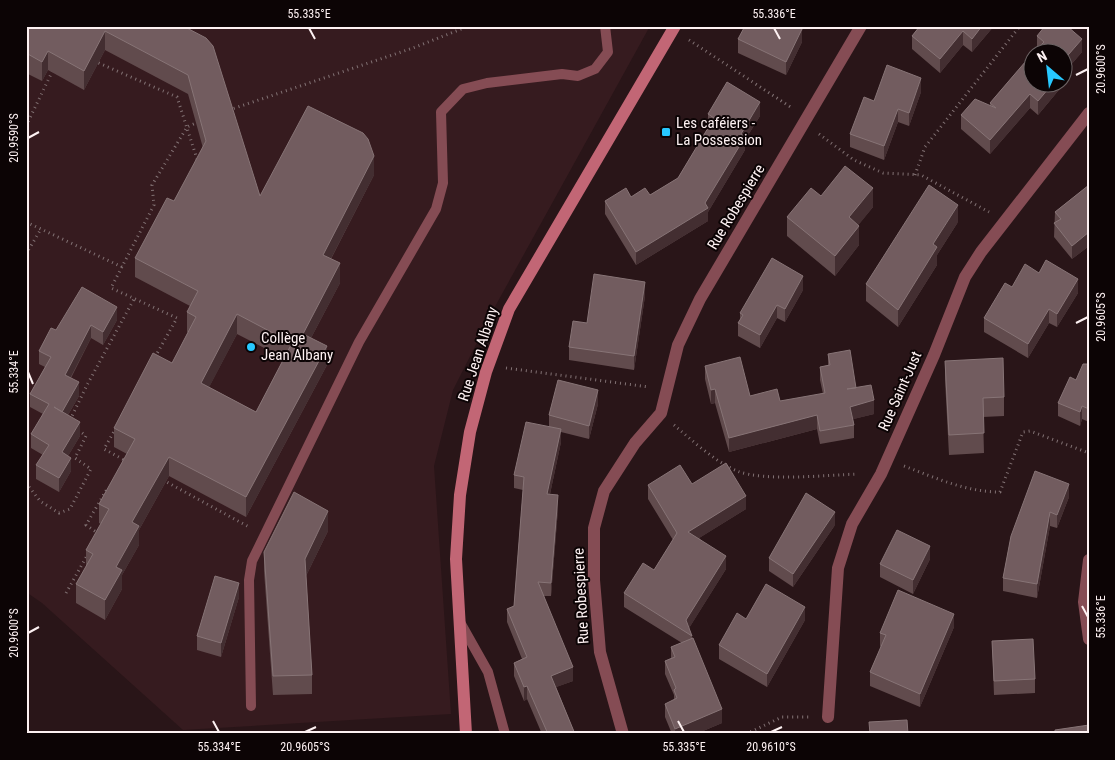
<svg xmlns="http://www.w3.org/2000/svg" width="1115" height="760" viewBox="0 0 1115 760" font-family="'Roboto Condensed',sans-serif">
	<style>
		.built { fill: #361b1f }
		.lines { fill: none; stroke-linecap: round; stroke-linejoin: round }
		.path { stroke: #827274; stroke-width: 3; stroke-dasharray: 1 4; stroke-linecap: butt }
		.service { stroke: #854c54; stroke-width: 10 }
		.minor { stroke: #854c54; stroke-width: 12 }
		.secondary { stroke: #c26675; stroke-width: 12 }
		.wall { fill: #614b4d; fill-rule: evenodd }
		.shaded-wall { fill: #432e31 }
		.building { fill: #725c5f; stroke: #877476; fill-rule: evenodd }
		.ticks { fill: none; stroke: #fdf1f2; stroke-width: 2 }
		.poi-dot { fill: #27c8ff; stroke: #0c0405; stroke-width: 2 }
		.labels { text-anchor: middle; stroke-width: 4; stroke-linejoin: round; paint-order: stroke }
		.poi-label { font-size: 15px; fill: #fdf1f2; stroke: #0c0405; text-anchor: start }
		.street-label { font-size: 15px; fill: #fdf1f2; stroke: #0c0405 }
		.neatline { fill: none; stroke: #fdf1f2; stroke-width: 2 }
		.ticks-label { font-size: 12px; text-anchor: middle; fill: #fdf1f2 }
	</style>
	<rect width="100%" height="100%" fill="#291518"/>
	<path class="built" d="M26,26H650L497,303L453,390L434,466L451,714L183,730L42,603L26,592Z"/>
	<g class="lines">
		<path class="path" d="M689,40L792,108
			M94,61L177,97L198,162
			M229,110L413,48L469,26
			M26,126L53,70
			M819,134L854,160L883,173L921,175L989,212
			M915,175L925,147L1020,26
			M26,222L122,267
			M26,254L41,229
			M155,357L177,318L111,288L154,205L152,185L187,127L196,123
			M506,368L649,387
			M70,420L87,385L134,299
			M674,425C693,441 714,461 737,471C765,482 826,475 858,474
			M116,428L104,449L126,461
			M904,466C936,478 966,492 1000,492L1023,432L1030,431L1089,453
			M163,480L249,527
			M26,483L40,501L59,513L70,509L91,469L75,458L86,436L77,429
			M99,534L86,525L107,489
			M66,593L88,554
			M746,734L782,717H810"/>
		<path class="service" d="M461,624L488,672L505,734
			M251,706L249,580L252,561L359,342L436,209L443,183L441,112L463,89L487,83L562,74L578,76L595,69L608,52L605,26"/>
		<path class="minor" d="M1089,560L1084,602L1089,639
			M828,717L838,568L852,524L881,474L934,355L965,277L981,252L1089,113
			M623,734L600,652L594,580V528L604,491L635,443L661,413L678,345L700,299L861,26"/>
		<path class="secondary" d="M466,734L456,559L460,495L470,432L486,372L509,309L675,26"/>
	</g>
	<path class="wall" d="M26,26H192L190,30L260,196L374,175L331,259L340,283L311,338L327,365L246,517L169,476L139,530V545L122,575V589L105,620L76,603V584L86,567V550L101,524L99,523V504L127,454L114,447V428L172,363L188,332H187V312L190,306L135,277V258L174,201L203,148L188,94L105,50L84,90L48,70L42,81L26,73ZM237,334L284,358L256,412L209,387Z
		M920,26H994L972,52L963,45L940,73L912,49V36Z
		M802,31V42L786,75L738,53V39Z
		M1037,36L1082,52L1063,74V85L1038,115L1030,108L990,154L961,129V115L990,105V103L1037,49Z
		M921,92L909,126L898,122L884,160L850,147V134L874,101Z
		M708,114L760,116L745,140V150L708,212V221L636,265L605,214V201L650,195L678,178L708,128Z
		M1089,185V246L1072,259L1054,237L1055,212Z
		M821,196L873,207L858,225L859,245L835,276L787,236V217Z
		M958,222L937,255V265L898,327L866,301V284Z
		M1039,273L1078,293L1057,327L1049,323L1028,358L984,332V318L1012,287Z
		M803,290L785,322L777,318L760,348L738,336V323L740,320V313Z
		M645,296L634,370L569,360V347L587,323Z
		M117,320L103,345L91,338L71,378L79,396L68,415L80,436L68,456L71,471L59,492L36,479V465L43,455L31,448V434L43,414L30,407V394L45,367L39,364V351L56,330Z
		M828,354L856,388L874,414L853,419L854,425V438L820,444L817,429L729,452L715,403L711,404L705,379V366L750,396L780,401L823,394L820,380V367L828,365Z
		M945,361L1004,397V416L983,417L984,453L949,455L945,380Z
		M1089,364V422L1082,419L1080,426L1058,416V403Z
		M598,404L589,439L561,432V442L550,494L558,509L551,596H544L573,681L556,687L575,734H542L527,699L524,701L514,676V663L522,659L507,622V609L514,606L523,490L514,488V475L549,427V415Z
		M692,484L746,509L699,538L726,569L689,628L722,723L696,734H672L665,717V704L674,700V695L665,674V661L671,658V647L682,643L624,607V593L654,570L673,540L648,499V485Z
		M1069,497L1057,528L1050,526L1037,598L1003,591V578L1011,536Z
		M835,525L793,587L769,571V558Z
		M328,531L306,576L312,675V694L273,695L264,571V552Z
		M930,559L913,594L880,577V564Z
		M239,597L221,657L197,650V636Z
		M805,620L767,687L719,659V645Z
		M954,627L920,707L870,686V672L881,647L880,646V633Z
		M992,641L1035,679V693L994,695Z"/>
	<path class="shaded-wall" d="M182,26H192L182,45Z
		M797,26H804L802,31V42L786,75V62Z
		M982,26H994L972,52V39Z
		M105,31V50L84,90V71Z
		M963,31V45L940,73V59Z
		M1082,39V52L1063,74V85L1038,115V101L1054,82H1062V62Z
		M48,51V70L42,81V62Z
		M921,78V92L909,126V113Z
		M1030,94V108L990,154V140Z
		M760,102V116L745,140V150L708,212V221L636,265V252L705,203L741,134Z
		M898,109V122L884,160V146Z
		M374,156V175L323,274V255Z
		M873,188V207L849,237V217Z
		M958,205V222L937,255V265L898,327V310L933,244Z
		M859,226V245L835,276V256Z
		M1089,232V246L1072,259V246Z
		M340,263V283L303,353V334Z
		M803,276V290L785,322V309Z
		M1078,279V293L1057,327V314Z
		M645,282V296L634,370V356Z
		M777,305V318L760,348V335Z
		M117,307V320L103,345V332Z
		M1049,309V323L1028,358V344Z
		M237,314V334L201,403V383Z
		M91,325V338L65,388V375Z
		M327,346V365L246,517V497Z
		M79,382V396L62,425V412Z
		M715,389V403L711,404V390Z
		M598,390V404L589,439V426Z
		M874,400V414L850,420V407Z
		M1082,406V419L1080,426V412Z
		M817,415V429L729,452V438Z
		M80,422V436L62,466V452Z
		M561,429V442L547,508V494Z
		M169,457V476L139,530V545L122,575V589L105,620V600L116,567L132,522Z
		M71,458V471L59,492V478Z
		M1069,484V497L1057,528V515Z
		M558,495V509L551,596V583Z
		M746,496V509L688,545V532Z
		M328,511V531L305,578V559Z
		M835,512V525L793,587V574Z
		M1050,512V526L1037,598V584Z
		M930,546V559L913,594V580Z
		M726,556V569L686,633V620Z
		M239,583V597L221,657V643Z
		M805,607V620L767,687V674Z
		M954,614V627L920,707V694Z
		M573,667V681L551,689V676Z
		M527,686V699L524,701V687Z
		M722,709V723L696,734H675V729Z"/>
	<path class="building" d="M26,26H183L206,38L213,46L260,196L308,106L363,133L368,139L374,156L323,255L340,263L303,334L327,346L246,497L169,457L132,522L139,526L116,567L122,570L105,600L76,584L93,554L86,550L109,509L99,504L135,439L114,428L153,353L172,363L196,317L187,312L198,291L135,258L167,198L174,201L206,141L188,75L105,31L84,71L48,51L42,62L26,53ZM237,314L292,343L256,412L201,383Z
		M745,26H797L802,29L786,62L738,39Z
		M920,26H982L972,39L963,31L940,59L912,36Z
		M1045,26H1067L1082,39L1062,62V52H1034L1044,42L1037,36Z
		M1032,54V82H1054L1038,101L1030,94L990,140L961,115L975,99L996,108L990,103Z
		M887,65L921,78L909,113L898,109L884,146L850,134L864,97L874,101Z
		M727,82L760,102L741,134L745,137L705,203L708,208L636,252L605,201L626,188L631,197L645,188L650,195L678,178L714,118L708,114Z
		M845,166L873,188L849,217L859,226L835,256L787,217L811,188L821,196Z
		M929,185L958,205L933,244L937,247L898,310L866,284Z
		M1089,185V232L1072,246L1054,223L1061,219L1055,212Z
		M772,258L803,276L785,309L777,305L760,335L738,323L743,315L740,313Z
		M1046,260L1078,279L1057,314L1049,309L1028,344L984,318L1005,283L1012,287L1025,264L1039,273Z
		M594,274L645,282L634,356L569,347L573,321L587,323Z
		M82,287L117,307L103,332L91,325L65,375L79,382L62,412L54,407L80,422L62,452L71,458L59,478L36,465L49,445L31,434L49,404L30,394L51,357L39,351L51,328L56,330Z
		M850,350L856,388L847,389L871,385L874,400L850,407L854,425L820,431L817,415L729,438L715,389L711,390L705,366L740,357L750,396L777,389L780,401L825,393L820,367L830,365L828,354Z
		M1003,358L1004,397L983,398L984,433L949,435L945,361Z
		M1083,364H1089V409L1082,406L1080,412L1058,403L1070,377L1076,380Z
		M558,380L598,390L589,426L549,415Z
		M526,422L561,429L547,494L558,495L551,583L538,582L573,667L551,676L575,734H548L527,686L524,687L514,663L527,657L507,609L514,606L524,477L514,475Z
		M726,463L746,496L688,532L726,556L686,620L692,636L624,593L643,563L654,570L677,533L648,485L680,465L692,484Z
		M1035,471L1069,484L1057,515L1050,512L1037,584L1003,578L1011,536Z
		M294,492L328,511L305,559L312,675L273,676L264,552Z
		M806,493L835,512L793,574L769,558Z
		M897,530L930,546L913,580L880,564Z
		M215,576L239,583L221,643L197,636Z
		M766,584L805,607L767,674L719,645L737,613L746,619Z
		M898,590L954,614L920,694L870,672L886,635L880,633Z
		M693,638L722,709L675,729L665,704L677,698L674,690L676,688L665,661L675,657L671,647Z
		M1033,639L1035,679L994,681L992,641Z
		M907,720L908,734H870L869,722Z
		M1089,725V734H1055V730Z"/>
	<path class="ticks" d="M309,28L315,39M774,28L780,39M1076,75L1088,69M28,138L39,132M1076,323L1088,317M28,372L33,384M1082,606L1088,617M28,633L39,627M213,721L219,732M678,721L684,732M305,732L316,727M771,732L782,727"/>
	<g class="poi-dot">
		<rect x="661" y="127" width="10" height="10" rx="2.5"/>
		<circle cx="251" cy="347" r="5"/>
	</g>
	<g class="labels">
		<g class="poi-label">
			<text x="676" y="128">Les caféiers -<tspan x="676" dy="17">La Possession</tspan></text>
			<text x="261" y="343">Collège<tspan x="261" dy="17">Jean Albany</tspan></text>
		</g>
		<g class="street-label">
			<text transform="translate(736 207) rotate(-59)" y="5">Rue Robespierre</text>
			<text transform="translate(478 354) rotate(-72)" y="5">Rue Jean Albany</text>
			<text transform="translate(900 391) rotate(-66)" y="5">Rue Saint-Just</text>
			<text transform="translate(581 596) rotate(-93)" y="5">Rue Robespierre</text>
		</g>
	</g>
	<rect width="1115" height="760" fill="none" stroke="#0c0405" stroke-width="55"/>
	<g transform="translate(1048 68) rotate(332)"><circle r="24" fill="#0c0405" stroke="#6c6364"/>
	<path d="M0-4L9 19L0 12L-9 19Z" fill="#27c8ff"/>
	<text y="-8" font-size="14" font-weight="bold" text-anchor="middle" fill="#fdf1f2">N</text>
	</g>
	<rect x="28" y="28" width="1060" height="704" class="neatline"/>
	<g class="ticks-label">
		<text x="309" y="18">55.335°E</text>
		<text x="774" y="18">55.336°E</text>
		<text transform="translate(1101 69) rotate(-90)" y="4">20.9600°S</text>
		<text transform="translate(14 138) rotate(-90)" y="4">20.9590°S</text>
		<text transform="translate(1101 317) rotate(-90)" y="4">20.9605°S</text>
		<text transform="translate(14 372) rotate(-90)" y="4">55.334°E</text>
		<text transform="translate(1101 617) rotate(-90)" y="4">55.336°E</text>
		<text transform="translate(14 633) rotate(-90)" y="4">20.9600°S</text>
		<text x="219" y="751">55.334°E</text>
		<text x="305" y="751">20.9605°S</text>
		<text x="684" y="751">55.335°E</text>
		<text x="771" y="751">20.9610°S</text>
	</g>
</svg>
